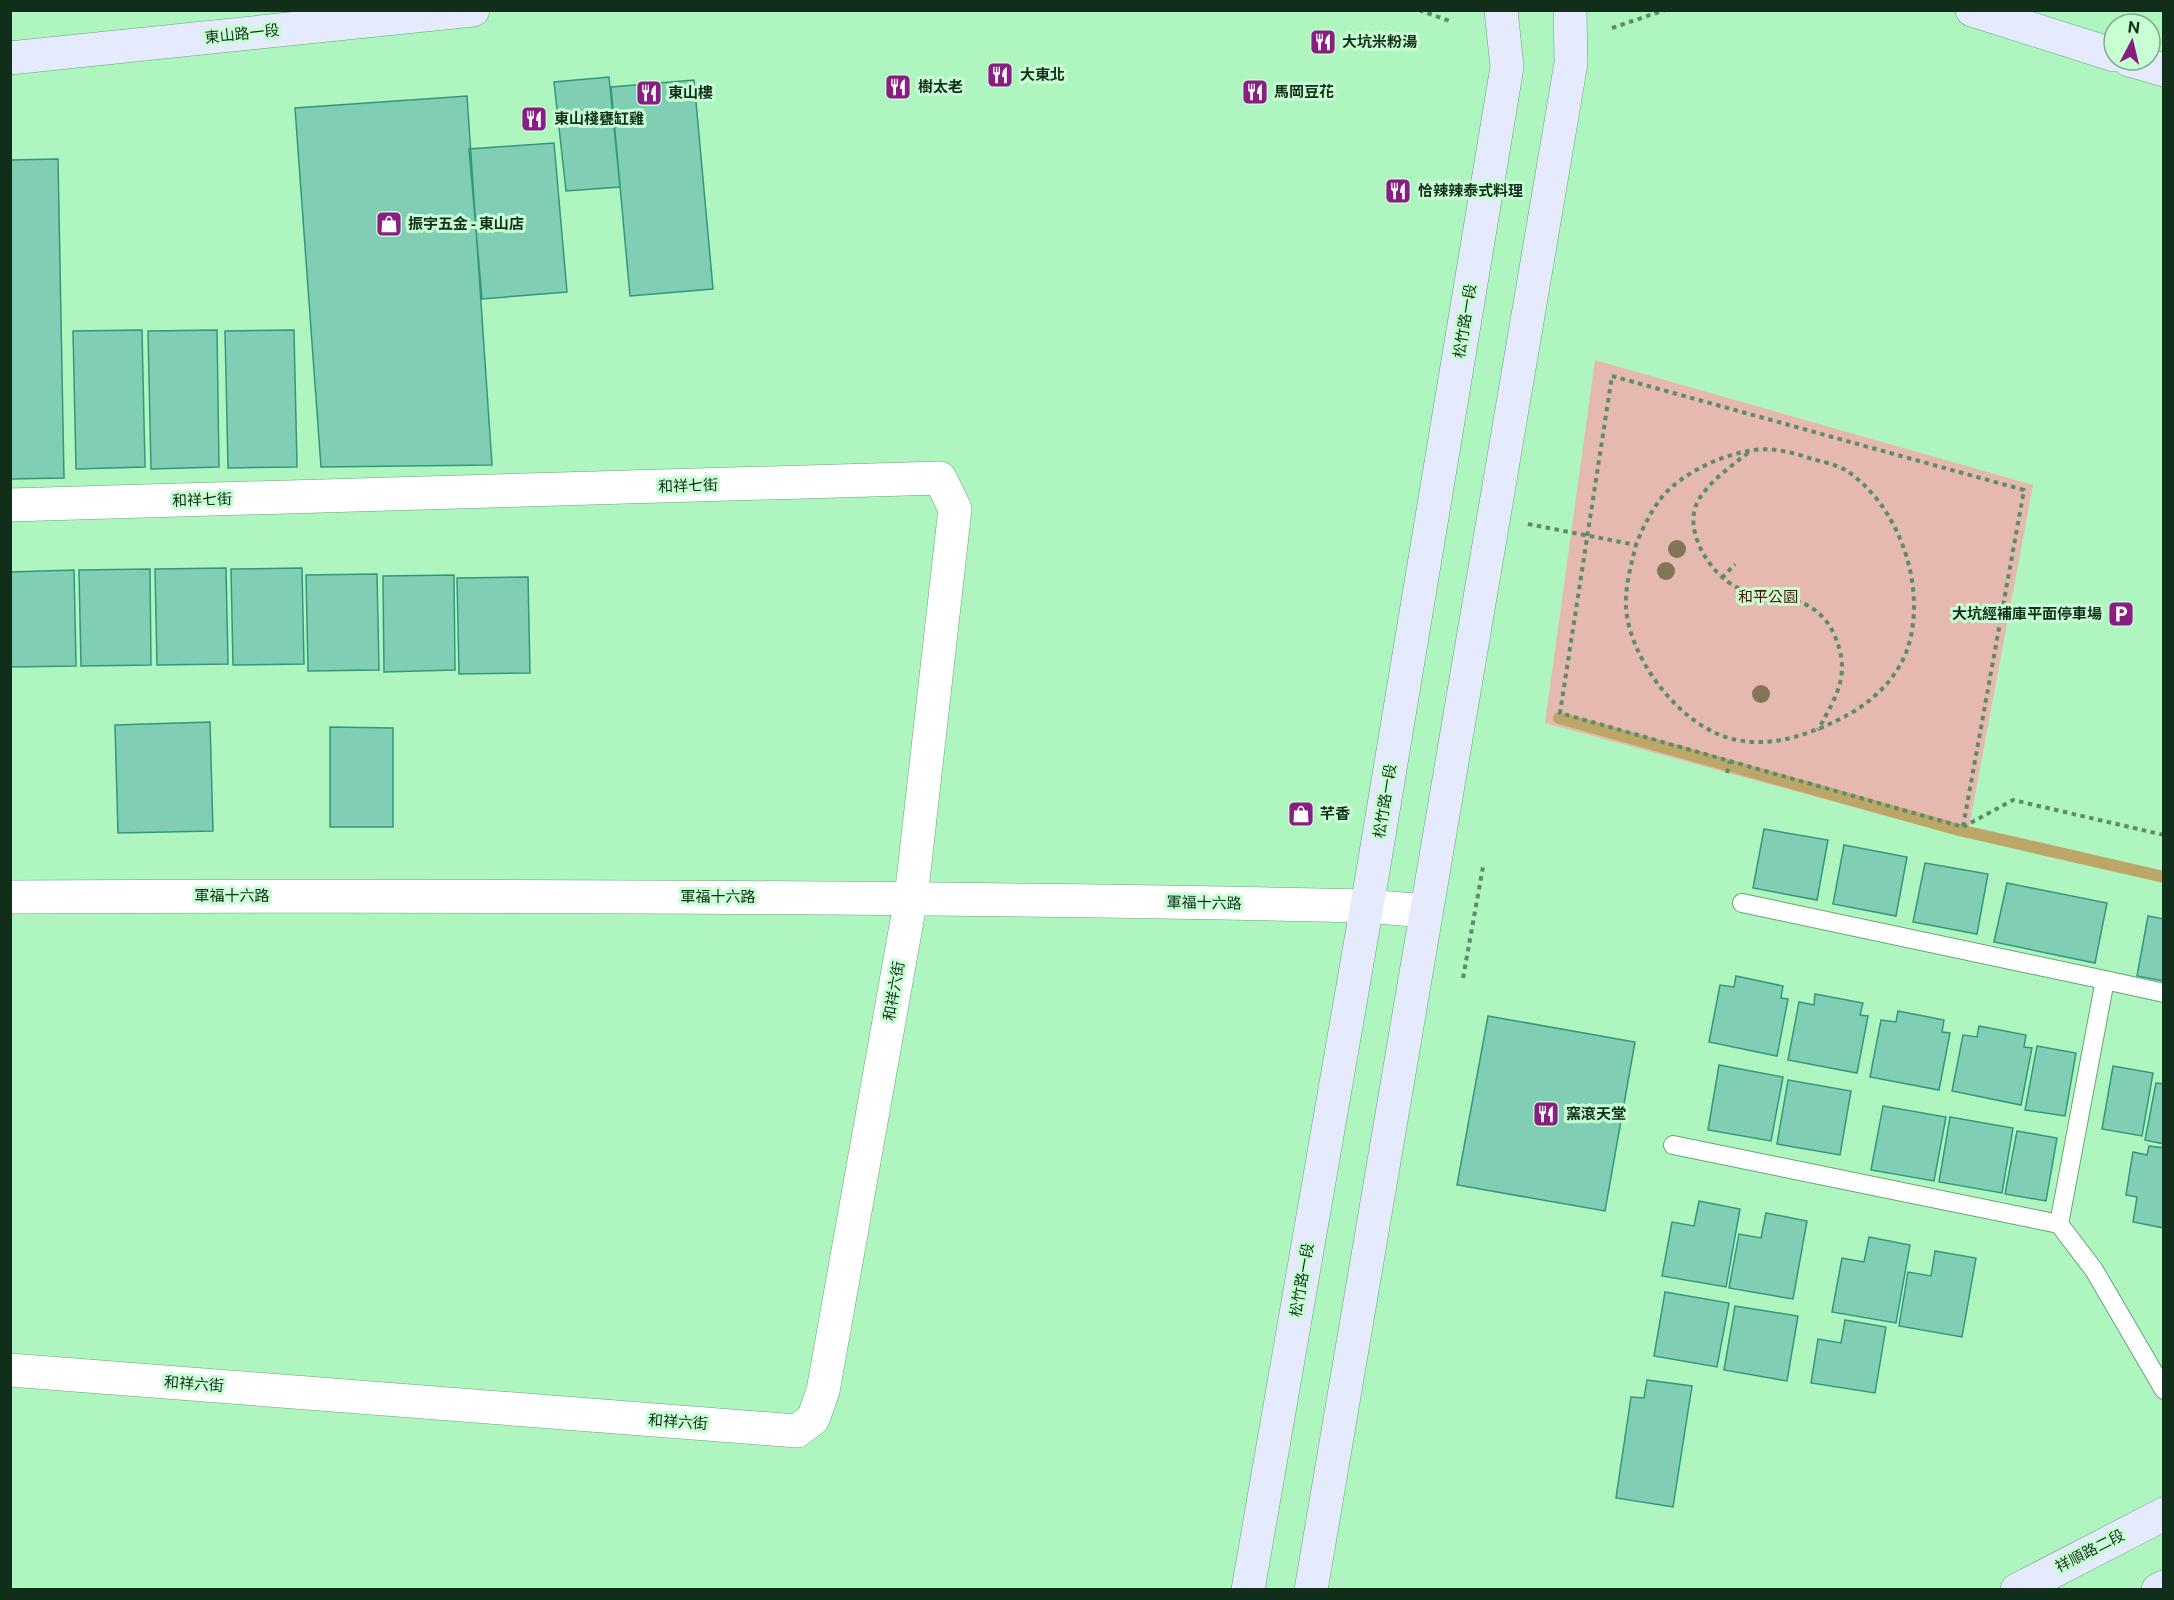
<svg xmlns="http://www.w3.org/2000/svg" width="2174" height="1600" viewBox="0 0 2174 1600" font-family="'Public Sans','Noto Sans TC',sans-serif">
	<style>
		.green { fill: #e5b9b0 }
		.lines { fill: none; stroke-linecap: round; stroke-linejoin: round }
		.stream { stroke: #bda768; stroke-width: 12 }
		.building { fill: #80ceb4; stroke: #32987c; stroke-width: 1.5 }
		.lane-casing { stroke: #63a774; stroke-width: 20 }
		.street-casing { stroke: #63a774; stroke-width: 34 }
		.secondary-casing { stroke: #63a774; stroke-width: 34 }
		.path { stroke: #5c8d68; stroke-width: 4; stroke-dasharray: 4.5 4.5; stroke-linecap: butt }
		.lane { stroke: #fff; stroke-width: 18 }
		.street { stroke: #fff; stroke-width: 33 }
		.secondary { stroke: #e5eafd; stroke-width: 33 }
		.tree { fill: #837658 }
		.labels { text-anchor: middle; stroke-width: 6; stroke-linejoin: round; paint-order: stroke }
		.street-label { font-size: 15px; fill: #112e1a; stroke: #c7fed3 }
		.poi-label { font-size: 15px; font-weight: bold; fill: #112e1a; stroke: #c7fed3; text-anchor: start }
		.park-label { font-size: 15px; fill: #600e04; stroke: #c7fed3 }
	</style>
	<rect width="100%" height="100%" fill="#aef5bf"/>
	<path class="green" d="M1595,360L2033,485L1967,838L1545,723Z"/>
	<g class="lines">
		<path class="stream" d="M1559,718L1959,830L2164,877"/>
	</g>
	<path class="building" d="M609,77L620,187L566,191L554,82Z
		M694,80L713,289L630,296L611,87Z
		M467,96L492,465L321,467L295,108Z
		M554,143L567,292L482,299L469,149Z
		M58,159L64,478L10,479V160Z
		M142,330L145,467L76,469L73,331Z
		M217,330L219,467L151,469L148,331Z
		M294,330L297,467L228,468L225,331Z
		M226,568L228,664L157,665L155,569Z
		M302,568L304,664L233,665L231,569Z
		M150,569L151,665L81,666L79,570Z
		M74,570L76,666L10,667V572Z
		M377,574L379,670L308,671L306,575Z
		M454,575L455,670L384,672L383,576Z
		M528,577L530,673L459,674L457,578Z
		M210,722L213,831L118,833L115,725Z
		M330,727L393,728V827H330Z
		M1764,829L1828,840L1817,900L1753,888Z
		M1844,845L1907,857L1896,916L1833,904Z
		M1925,863L1988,874L1977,934L1913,922Z
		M2007,883L2107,903L2095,963L1994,942Z
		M2148,916L2164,919V981L2137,976Z
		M1736,976L1783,986L1781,998L1788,999L1777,1056L1709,1042L1720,985L1734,987Z
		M1815,994L1863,1003L1860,1015L1868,1016L1857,1073L1788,1060L1799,1002L1814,1005Z
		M1898,1011L1944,1020L1942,1032L1950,1033L1939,1090L1870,1077L1881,1020L1896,1022Z
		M1488,1016L1635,1042L1605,1211L1457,1185Z
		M1979,1026L2026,1035L2024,1047L2032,1048L2021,1105L1952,1091L1963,1035L1977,1037Z
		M2037,1046L2076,1053L2065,1116L2025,1110Z
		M1719,1065L1783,1077L1771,1141L1708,1130Z
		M2113,1066L2153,1073L2142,1136L2102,1129Z
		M1788,1080L1851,1091L1840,1155L1777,1144Z
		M2156,1083L2164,1084V1144L2145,1140Z
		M1883,1106L1946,1117L1934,1181L1871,1170Z
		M1950,1117L2013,1128L2002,1193L1939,1182Z
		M2017,1131L2057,1138L2046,1201L2005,1194Z
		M2149,1146L2164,1148V1228L2133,1222L2137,1197L2126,1195L2133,1152L2147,1155Z
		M1699,1201L1740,1209L1726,1287L1662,1276L1672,1222L1694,1226Z
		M1766,1213L1807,1221L1793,1299L1729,1288L1739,1234L1761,1238Z
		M1869,1237L1910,1245L1896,1323L1832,1312L1842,1258L1864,1262Z
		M1935,1251L1976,1258L1962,1337L1899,1326L1908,1272L1931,1276Z
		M1665,1292L1729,1303L1717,1367L1654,1356Z
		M1735,1306L1798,1316L1787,1381L1724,1370Z
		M1845,1320L1886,1327L1875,1393L1811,1383L1818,1339L1841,1343Z
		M1647,1380L1692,1386L1673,1507L1616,1498L1631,1397L1644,1398Z"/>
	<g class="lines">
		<defs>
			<path id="lane" d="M1742,903L2105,980L2059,1224L2094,1270L2164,1390
				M2105,980L2164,993
				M1673,1145L2059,1224"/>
			<path id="street" d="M10,505L940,478L955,509L911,898L823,1391L813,1419L797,1431L10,1370
				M10,897C463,895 915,896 1366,906L1425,911"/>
			<path id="secondary" d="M1972,10L2114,55
				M10,58L473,10
				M2129,60L2164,70
				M1248,1590L1374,865L1507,67L1501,10
				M1311,1590L1571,63L1570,10
				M2017,1590L2164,1514
				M2158,1590L2164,1587"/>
		</defs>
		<use href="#lane" class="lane-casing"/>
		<use href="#street" class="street-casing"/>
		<use href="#secondary" class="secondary-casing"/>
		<path class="path" d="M1419,10L1450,21
			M1612,28L1665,10
			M1612,376L2024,490L1963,827L1560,713Z
			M1748,453C1731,466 1713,479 1701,496C1679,526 1709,574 1738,588C1758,597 1779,596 1800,602C1814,607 1827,619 1833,632C1852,673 1838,693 1818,730
			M1528,524L1636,545C1642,529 1651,511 1662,497C1682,473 1723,454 1754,450C1773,447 1795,453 1812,459C1823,462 1838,465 1847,471C1900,507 1928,589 1907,650C1896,681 1868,706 1838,720C1807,735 1773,747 1737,740C1683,730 1630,661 1626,608C1625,586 1631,565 1636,545
			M1722,578L1735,564
			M1727,773L1730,761
			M1963,827L2013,800L2164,835
			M1463,978L1483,867"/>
		<use href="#lane" class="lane"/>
		<use href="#street" class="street"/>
		<use href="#secondary" class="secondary"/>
	</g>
	<g class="tree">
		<circle cx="1677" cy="549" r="9"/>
		<circle cx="1666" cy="571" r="9"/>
		<circle cx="1761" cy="694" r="9"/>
	</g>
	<defs>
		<symbol id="restaurant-square" viewBox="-11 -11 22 22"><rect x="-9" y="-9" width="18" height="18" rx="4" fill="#891d82" stroke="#c7fed3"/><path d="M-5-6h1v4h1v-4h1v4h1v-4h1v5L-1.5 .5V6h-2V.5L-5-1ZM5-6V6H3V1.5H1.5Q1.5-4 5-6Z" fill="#fff"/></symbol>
		<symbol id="shop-square" viewBox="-11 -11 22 22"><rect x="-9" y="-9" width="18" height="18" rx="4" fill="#891d82" stroke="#c7fed3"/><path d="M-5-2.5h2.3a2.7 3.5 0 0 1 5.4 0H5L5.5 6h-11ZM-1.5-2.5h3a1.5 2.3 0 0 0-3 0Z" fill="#fff"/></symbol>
		<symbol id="parking-square" viewBox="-11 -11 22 22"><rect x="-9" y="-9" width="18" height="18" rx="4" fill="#891d82" stroke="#c7fed3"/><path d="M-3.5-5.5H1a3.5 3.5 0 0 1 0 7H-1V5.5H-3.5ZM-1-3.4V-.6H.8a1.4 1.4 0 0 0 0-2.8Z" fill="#fff"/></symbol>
	</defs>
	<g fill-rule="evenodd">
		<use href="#restaurant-square" x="1308" y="27" width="30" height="30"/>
		<use href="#restaurant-square" x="985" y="60" width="30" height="30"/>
		<use href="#restaurant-square" x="883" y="72" width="30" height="30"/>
		<use href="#restaurant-square" x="1240" y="77" width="30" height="30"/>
		<use href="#restaurant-square" x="634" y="78" width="30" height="30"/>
		<use href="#restaurant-square" x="519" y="104" width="30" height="30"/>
		<use href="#restaurant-square" x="1383" y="176" width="30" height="30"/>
		<use href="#shop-square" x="374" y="209" width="30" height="30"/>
		<use href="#parking-square" x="2106" y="599" width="30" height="30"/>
		<use href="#shop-square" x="1286" y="799" width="30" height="30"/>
		<use href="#restaurant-square" x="1531" y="1099" width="30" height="30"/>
	</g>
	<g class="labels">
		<g class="street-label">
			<text transform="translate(242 34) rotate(-6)" y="5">東山路一段</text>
			<text transform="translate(1465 321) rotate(-81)" y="5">松竹路一段</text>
			<text transform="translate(688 486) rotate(-2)" y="5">和祥七街</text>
			<text transform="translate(202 500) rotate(-2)" y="5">和祥七街</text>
			<text transform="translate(1385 801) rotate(-81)" y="5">松竹路一段</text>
			<text x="232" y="901">軍福十六路</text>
			<text x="718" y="902">軍福十六路</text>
			<text transform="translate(1204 903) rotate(1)" y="5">軍福十六路</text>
			<text transform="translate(894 991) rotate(-80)" y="5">和祥六街</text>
			<text transform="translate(1302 1280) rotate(-80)" y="5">松竹路一段</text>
			<text transform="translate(194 1384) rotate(4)" y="5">和祥六街</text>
			<text transform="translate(678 1422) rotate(4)" y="5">和祥六街</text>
			<text transform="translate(2090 1551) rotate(-27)" y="5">祥順路二段</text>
		</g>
		<g class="poi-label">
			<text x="1342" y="47">大坑米粉湯</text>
			<text x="1020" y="80">大東北</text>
			<text x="918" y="92">樹太老</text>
			<text x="1274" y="97">馬岡豆花</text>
			<text x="668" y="98">東山樓</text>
			<text x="554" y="124">東山棧甕缸雞</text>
			<text x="1418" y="196">恰辣辣泰式料理</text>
			<text x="408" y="229">振宇五金 - 東山店</text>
			<text x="2102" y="619" text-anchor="end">大坑經補庫平面停車場</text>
			<text x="1320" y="819">芊香</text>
			<text x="1566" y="1119">窯滾天堂</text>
		</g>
		<g class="park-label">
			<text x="1768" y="602">和平公園</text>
		</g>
	</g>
	<rect width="2174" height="1600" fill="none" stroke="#112e1a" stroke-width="24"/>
	<g transform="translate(2132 42) rotate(7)"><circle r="28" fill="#c7fed3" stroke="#7eab89" stroke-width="1.5"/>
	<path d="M0-4.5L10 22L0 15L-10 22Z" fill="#891d82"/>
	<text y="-9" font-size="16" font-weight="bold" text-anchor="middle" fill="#112e1a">N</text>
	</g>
</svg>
